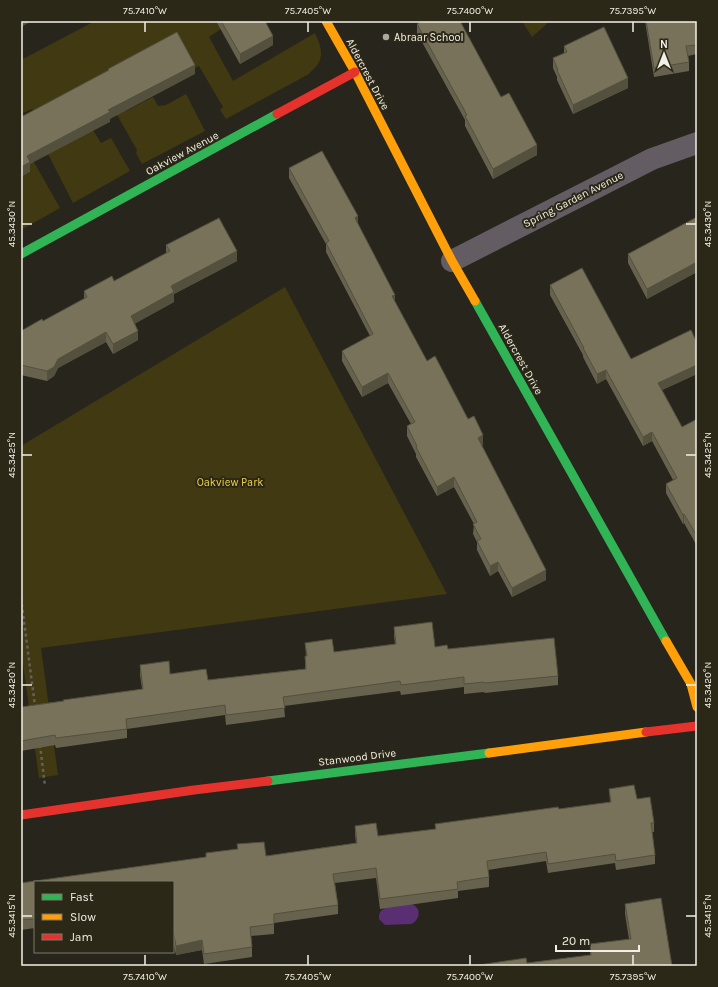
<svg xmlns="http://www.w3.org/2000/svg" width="718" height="987" viewBox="0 0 718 987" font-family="Karla,sans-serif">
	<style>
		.green { fill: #413912 }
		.water { fill: #592e72 }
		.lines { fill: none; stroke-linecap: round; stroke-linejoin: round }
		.path { stroke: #645f61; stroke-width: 2.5; stroke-dasharray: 3 3; stroke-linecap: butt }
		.street { stroke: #635c63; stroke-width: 22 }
		.fast { stroke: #30b455; stroke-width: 9 }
		.slow { stroke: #ff9f0a; stroke-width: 9 }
		.jam { stroke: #e5322d; stroke-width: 9 }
		.wall { fill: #66624d }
		.shaded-wall { fill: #53503e }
		.building { fill: #777259; stroke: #53503e }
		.ticks { fill: none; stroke: #f2f0e6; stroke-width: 1.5 }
		.poi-dot { fill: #aba99f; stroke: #2c2818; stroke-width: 1.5 }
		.labels { text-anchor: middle; stroke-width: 4; stroke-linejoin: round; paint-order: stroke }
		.poi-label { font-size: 11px; fill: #f2f0e6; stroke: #2c2818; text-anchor: start }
		.street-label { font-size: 11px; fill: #f2f0e6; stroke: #2c2818 }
		.park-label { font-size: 11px; fill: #f1d543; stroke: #2c2818 }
		.neatline { fill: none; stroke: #f2f0e6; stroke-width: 1.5 }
		.ticks-label { font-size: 10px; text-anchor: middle; fill: #f2f0e6 }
	</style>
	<rect width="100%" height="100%" fill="#28251c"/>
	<path class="green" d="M95,21H216L221,29L209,37L233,81L315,33C320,43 324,54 318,64C315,68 312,70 309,74L226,119L220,110L223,107L199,66L192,69L108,79L126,111L153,97L158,106L166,105L186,94L205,131L142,164L136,153L137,150L116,113L38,118L32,109L23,113L25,118L21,120V60Z
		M522,21H550L532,37Z
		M93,130L101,143L111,138L130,171L73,203L48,154Z
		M21,139L60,208L21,230V177L30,172Z
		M285,287L447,594L41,648L58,775L39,778L21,650V446Z"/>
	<path class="water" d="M409,903C411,904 414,904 415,906C422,911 418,922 411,924L385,925L379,919C379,916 379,912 382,910C388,905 402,904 409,903Z"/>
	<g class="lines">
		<path class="path" d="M21,598L35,706
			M40,745L45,786"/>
		<path class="street" d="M452,261L652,159L697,143"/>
		<path class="fast" d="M21,254L277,114
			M475,301L666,641
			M268,781L489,753"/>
		<path class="slow" d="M326,21L355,72L452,261L475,301
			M666,641L691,684L697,707
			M489,753L646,732"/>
		<path class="jam" d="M277,114L355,72
			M646,732L697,726
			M21,815L194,790L268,781"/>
	</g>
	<path class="wall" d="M216,21H265L273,45L240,64Z
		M645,21H697V54L688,56L689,62V71L654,77Z
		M417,24L501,97L537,155L493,179L465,126V120L417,33Z
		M564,46L628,88L573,114L557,80V77L553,68V58L564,53Z
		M289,168L358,224L395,302L427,361L468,419L483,445L481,446L546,580L512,597L498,571L490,576L477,550V542L473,534L474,524L454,487L437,496L416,457V454L407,436V426L411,424L388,383L362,397L342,361V351L370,336L326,252V244L289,178Z
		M697,217V272L647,299L628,263V254Z
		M166,245L237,261L174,294V302L135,323L138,340L113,354L106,342L58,368L54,376L47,381L21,375V331L43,321L84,299V291L114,281L166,253Z
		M550,285L631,359L697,343V374L662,390L682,427L697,419V546L684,523L683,524L666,493V484L673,480L652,441L643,446L606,379L597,384L583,357V355L550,295Z
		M394,627L435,647L558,676V685L485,693L484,692L464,694V687L401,695L400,691L284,706L285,717L226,725L225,715L127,729V738L56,748L55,745L21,751V707L142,689L140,675V665L170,674L208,680L305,669V656H306L305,643L334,652L395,644L394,636Z
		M609,789L637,799L654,823V832H652L655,855V864L616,870L615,863L548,873L546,861L488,870L489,877V887L458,891V898L380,909L376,878L335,883L338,905V914L274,923V934L251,936L252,947V957L204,964L202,950L176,955L173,940V882H35V928L21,930V883L206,857V853L237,849V844L266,856L356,843L355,835V826L378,836L435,829V824L559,809L610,802Z
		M625,904L672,966L527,963L590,955V944L629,939L625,914Z"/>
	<path class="shaded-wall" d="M21,21H32L21,27Z
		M273,36V45L240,64V54Z
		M195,65V74L110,119V122L30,164V172L21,177V167L27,156L108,110Z
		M628,78V88L573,114V105Z
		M537,145V155L493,179V169Z
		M358,216V225L355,218Z
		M237,251V261L174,294V302L131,326V316L171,286Z
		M697,262V272L647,299V289Z
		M395,295V304L392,296Z
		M138,331V340L113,354V344Z
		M106,332V342L58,368L54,376L47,381V371L58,359Z
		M697,365V374L658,392V383Z
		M606,370V379L597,384V374Z
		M388,373V383L362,397V387Z
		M652,432V441L643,446V437Z
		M483,435V445L478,448V438Z
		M454,477V487L437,496V487Z
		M684,514V523L683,524V515Z
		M498,562V571L490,576V566Z
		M546,570V580L512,597V588Z
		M202,940V950L176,955V946Z"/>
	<path class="building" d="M221,21H265L273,36L240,54Z
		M422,21H460L501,97L509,93L537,145L493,169L465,116L467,115L417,24Z
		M646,21H697V45L686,46L689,62L654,68Z
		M604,27L628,78L573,105L557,70H558L553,58L567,52L564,46Z
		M177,32L195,65L108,110L110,112L27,156L30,162L21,167V117L109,70L108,69Z
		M322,151L358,216L355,218L395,295L392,296L427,361L435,356L468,419L474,416L483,435L478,438L546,570L512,588L498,562L490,566L477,541L481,539L473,524L477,522L454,477L437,487L416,447L417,446L407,426L415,422L388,373L362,387L342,351L373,334L326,243L329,241L289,168Z
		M697,217V262L647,289L628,254Z
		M219,218L237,251L171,286L174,292L131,316L138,331L113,344L106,332L58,359L54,367L47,371L21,365V331L42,319L43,321L87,297L84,291L112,276L114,281L170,251L166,245Z
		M582,268L631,359L691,330L697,343V365L658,383L682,427L697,419V536L684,514L683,515L666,484L677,478L652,432L643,437L606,370L597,374L583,348H584L550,285Z
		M432,622L435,647L447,645L448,649L554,638L558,676L485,683L484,682L464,684V677L401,685L400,681L283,697L285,708L226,715L225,705L126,719L127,729L56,738L55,735L21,741V707L64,701L63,700L143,689L140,665L169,661L170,674L206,669L208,680L306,669L305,656H307L305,643L332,639L334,652L396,644L394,627Z
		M634,785L637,799L650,797L654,823H651L655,855L616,861L615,854L548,864L546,852L487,861L489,877L457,882L458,889L380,899L376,868L333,874L338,905L274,914V924L250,927L252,947L204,954L202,940L176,946L173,930V882H35V919L21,920V883L206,857V853L238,849L237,844L264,842L266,856L357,843L355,826L376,823L378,836L436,829L435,824L558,807L559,809L611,802L609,789Z
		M661,898L672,966H472L526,958L527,963L591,955L590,944L631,939L625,904Z"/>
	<path class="ticks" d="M145,22V32M308,22V32M470,22V32M633,22V32M22,224H32M686,224H696M22,455H32M686,455H696M22,685H32M686,685H696M22,916H32M686,916H696M145,955V965M308,955V965M470,955V965M633,955V965"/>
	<circle class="poi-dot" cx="386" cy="37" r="4"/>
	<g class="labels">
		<g class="poi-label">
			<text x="394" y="41">Abraar School</text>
		</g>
		<g class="street-label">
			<text transform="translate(368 74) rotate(62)" y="4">Aldercrest Drive</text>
			<text transform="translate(182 153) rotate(-28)" y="4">Oakview Avenue</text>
			<text transform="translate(573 199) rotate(-27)" y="4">Spring Garden Avenue</text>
			<text transform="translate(521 359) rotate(61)" y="4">Aldercrest Drive</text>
			<text transform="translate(357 757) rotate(-7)" y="4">Stanwood Drive</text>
		</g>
		<g class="park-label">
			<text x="230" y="486">Oakview Park</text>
		</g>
	</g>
	<rect width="718" height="987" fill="none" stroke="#2c2818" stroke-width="44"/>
	<rect x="34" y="881" width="140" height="72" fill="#2c2818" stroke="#7b786a"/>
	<rect x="42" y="894" width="20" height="6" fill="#30b455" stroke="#7b786a"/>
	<text x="70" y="901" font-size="12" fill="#f2f0e6">Fast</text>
	<rect x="42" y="914" width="20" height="6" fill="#ff9f0a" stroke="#7b786a"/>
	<text x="70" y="921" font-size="12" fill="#f2f0e6">Slow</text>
	<rect x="42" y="934" width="20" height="6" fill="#e5322d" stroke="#7b786a"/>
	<text x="70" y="941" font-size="12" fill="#f2f0e6">Jam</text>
	<g transform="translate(664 54)" stroke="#2c2818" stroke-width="3" paint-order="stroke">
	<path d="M0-3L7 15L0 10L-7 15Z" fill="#f2f0e6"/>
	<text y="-6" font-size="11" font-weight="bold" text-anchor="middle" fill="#f2f0e6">N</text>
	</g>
	<path d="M556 945v6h83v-6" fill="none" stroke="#f2f0e6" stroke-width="2"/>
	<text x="562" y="945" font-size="12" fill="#f2f0e6" stroke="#2c2818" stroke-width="3" paint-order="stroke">20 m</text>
	<rect x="22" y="22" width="674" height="943" class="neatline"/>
	<g class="ticks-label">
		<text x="145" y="14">75.7410°W</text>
		<text x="308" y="14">75.7405°W</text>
		<text x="470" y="14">75.7400°W</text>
		<text x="633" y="14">75.7395°W</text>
		<text transform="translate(11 224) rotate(-90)" y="4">45.3430°N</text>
		<text transform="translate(707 224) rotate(-90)" y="4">45.3430°N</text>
		<text transform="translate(11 455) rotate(-90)" y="4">45.3425°N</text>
		<text transform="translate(707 455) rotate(-90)" y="4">45.3425°N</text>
		<text transform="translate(11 685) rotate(-90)" y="4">45.3420°N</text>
		<text transform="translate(707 685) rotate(-90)" y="4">45.3420°N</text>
		<text transform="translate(11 916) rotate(-90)" y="4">45.3415°N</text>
		<text transform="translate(707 916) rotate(-90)" y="4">45.3415°N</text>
		<text x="145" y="980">75.7410°W</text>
		<text x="308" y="980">75.7405°W</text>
		<text x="470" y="980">75.7400°W</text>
		<text x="633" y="980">75.7395°W</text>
	</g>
</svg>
